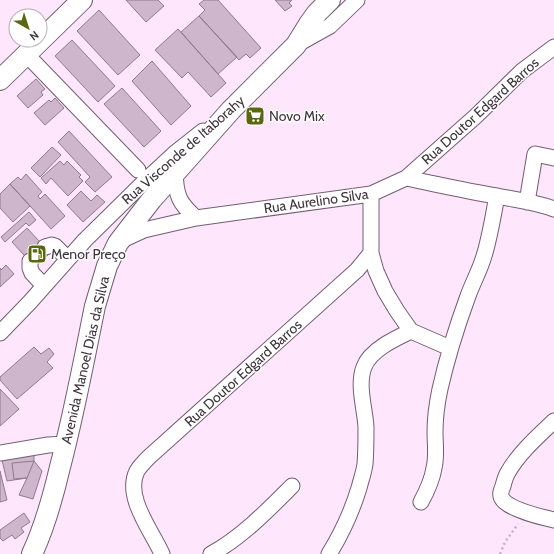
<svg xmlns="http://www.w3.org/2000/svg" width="554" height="554" viewBox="0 0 554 554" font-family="Cabin,sans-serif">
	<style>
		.building { fill: #ceb7cd; stroke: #907a8e }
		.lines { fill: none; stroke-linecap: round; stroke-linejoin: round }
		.minor-tunnel { stroke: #d8c3d6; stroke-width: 15; stroke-dasharray: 15 8; stroke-linecap: butt }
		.minor-casing { stroke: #735e71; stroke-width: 17 }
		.major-casing { stroke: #735e71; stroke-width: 22 }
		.path { stroke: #c2afc1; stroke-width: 2.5; stroke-dasharray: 2 3; stroke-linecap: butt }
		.minor { stroke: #fff; stroke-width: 15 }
		.major { stroke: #fff; stroke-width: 20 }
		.labels { text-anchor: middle; stroke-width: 3; stroke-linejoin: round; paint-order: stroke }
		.street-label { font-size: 14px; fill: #3f353e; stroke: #fff }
		.poi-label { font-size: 14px; fill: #3f353e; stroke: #fff; text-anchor: start }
	</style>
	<rect width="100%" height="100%" fill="#fee6fc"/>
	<path class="building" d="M126,0H158L164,6L146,22Z
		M204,0H218L261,48L250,58L246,54L239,60L199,16L205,10L199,4Z
		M275,0H292L289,3L292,6L285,11Z
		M99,10L140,55L118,75L77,31Z
		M199,16L237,57L218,74L181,32Z
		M178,29L226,83L211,97L188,72L182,78L155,50Z
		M72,40L115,86L98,102L55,56Z
		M152,61L191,106L171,125L132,81Z
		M36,79L45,89L41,92L43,95L28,108L17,96Z
		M122,88L161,131L144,147L104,104Z
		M55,98L64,108L45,125L34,113L49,100L51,102Z
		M69,131L112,177L95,192L85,182L90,177L58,142Z
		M52,147L61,155L40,177L31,168Z
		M60,161L64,165L67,161L81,175L79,177L83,181L68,196L51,178L46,184L41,178Z
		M26,174L42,192L38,196L40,199L45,194L65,216L51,229L10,184L18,177L21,180Z
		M10,184L30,206L13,222L0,208V194Z
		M81,191L91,201L97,195L105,202L83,222L67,205Z
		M29,212L36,220L29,226L26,223L5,242L1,237Z
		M27,228L50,253L35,267L12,242Z
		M6,265L14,274L0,287V268L1,270Z
		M34,347L41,354L49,348L54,354L47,362L53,368L17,399L0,380V377Z
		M0,389L19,409L0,426Z
		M34,455V461L27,478L7,481L2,460Z
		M34,461L42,471L33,499L19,495L27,478L14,479L12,463Z
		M0,471L7,500L0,502Z
		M24,513L30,522L21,528L24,532L15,539L12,535L3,541L0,538V530Z"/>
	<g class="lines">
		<path class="minor-tunnel" d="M30,261L45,247"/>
		<defs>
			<path id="minor" d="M296,45L330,26L357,0
				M26,54L138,170
				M175,172C176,196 179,203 196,218
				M406,178C436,184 466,191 497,196C516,200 536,202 554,209
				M527,202L535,154L554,158
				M120,241L144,230L196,218L371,194L406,178L476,116L522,71L554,47
				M45,247L52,245L55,246L68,259
				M371,253L376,271L385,291L397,311L411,331L450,348
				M30,261V268L32,273L44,286
				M0,333L30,302L85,240L146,180L174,154L203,131
				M554,421C537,437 518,454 507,474C505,478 504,482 503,486C501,491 499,495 503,500C511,510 541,517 554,520
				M0,453L48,445L66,444
				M421,502C427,491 432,481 434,468C437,456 435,444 435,432C435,417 437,403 440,389C447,358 457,326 468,296C473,282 480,270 484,256C490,237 493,216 497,196
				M162,554C152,531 124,497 137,471C140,466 145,461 149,457L357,270L371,253V194
				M211,554C242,537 268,510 292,486
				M329,554C342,533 352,511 359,488C361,480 364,472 365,464C366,452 366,439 366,427C365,409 357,385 364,367C370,350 396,338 411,331"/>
			<path id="major" d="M0,80L82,0
				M32,554C45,526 53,497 60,467C74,414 84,360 95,306L107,266L118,243L152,199L231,110L296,45L309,24L317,13L330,0"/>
		</defs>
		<use href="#minor" class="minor-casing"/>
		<use href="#major" class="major-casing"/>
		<path class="path" d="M500,554L505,542L518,524"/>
		<use href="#minor" class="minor"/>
		<use href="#major" class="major"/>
	</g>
	<defs>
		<symbol id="supermarket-square" viewBox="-11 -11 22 22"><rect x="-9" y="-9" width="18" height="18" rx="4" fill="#59670d" stroke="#fff"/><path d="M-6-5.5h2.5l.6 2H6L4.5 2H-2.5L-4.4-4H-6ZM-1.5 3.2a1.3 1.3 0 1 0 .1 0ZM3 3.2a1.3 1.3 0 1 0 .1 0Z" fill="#fff"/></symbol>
		<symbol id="fuel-square" viewBox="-11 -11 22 22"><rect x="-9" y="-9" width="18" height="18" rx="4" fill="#59670d" stroke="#fff"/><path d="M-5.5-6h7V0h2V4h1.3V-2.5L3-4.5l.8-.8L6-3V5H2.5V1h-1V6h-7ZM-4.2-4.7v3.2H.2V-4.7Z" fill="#fff"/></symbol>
	</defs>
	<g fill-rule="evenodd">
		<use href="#supermarket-square" x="244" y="105" width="22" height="22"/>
		<use href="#fuel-square" x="26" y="243" width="22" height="22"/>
	</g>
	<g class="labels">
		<g class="street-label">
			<text transform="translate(480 111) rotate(-42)" y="5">Rua Doutor Edgard Barros</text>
			<text transform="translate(183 150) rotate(-41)" y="5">Rua Visconde de Itaborahy</text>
			<text transform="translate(316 201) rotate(-8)" y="5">Rua Aurelino Silva</text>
			<text transform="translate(85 360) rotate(-77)" y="5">Avenida Manoel Dias da Silva</text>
			<text transform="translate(243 373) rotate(-42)" y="5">Rua Doutor Edgard Barros</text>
		</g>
		<g class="poi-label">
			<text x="269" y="121">Novo Mix</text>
			<text x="51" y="259">Menor Preço</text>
		</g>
	</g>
	<g transform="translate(28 28) rotate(141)"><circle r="19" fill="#ffffff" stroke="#b2aeb2"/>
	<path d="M0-3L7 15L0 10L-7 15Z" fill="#59670d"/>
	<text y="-6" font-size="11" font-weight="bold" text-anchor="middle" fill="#3f353e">N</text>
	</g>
</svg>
